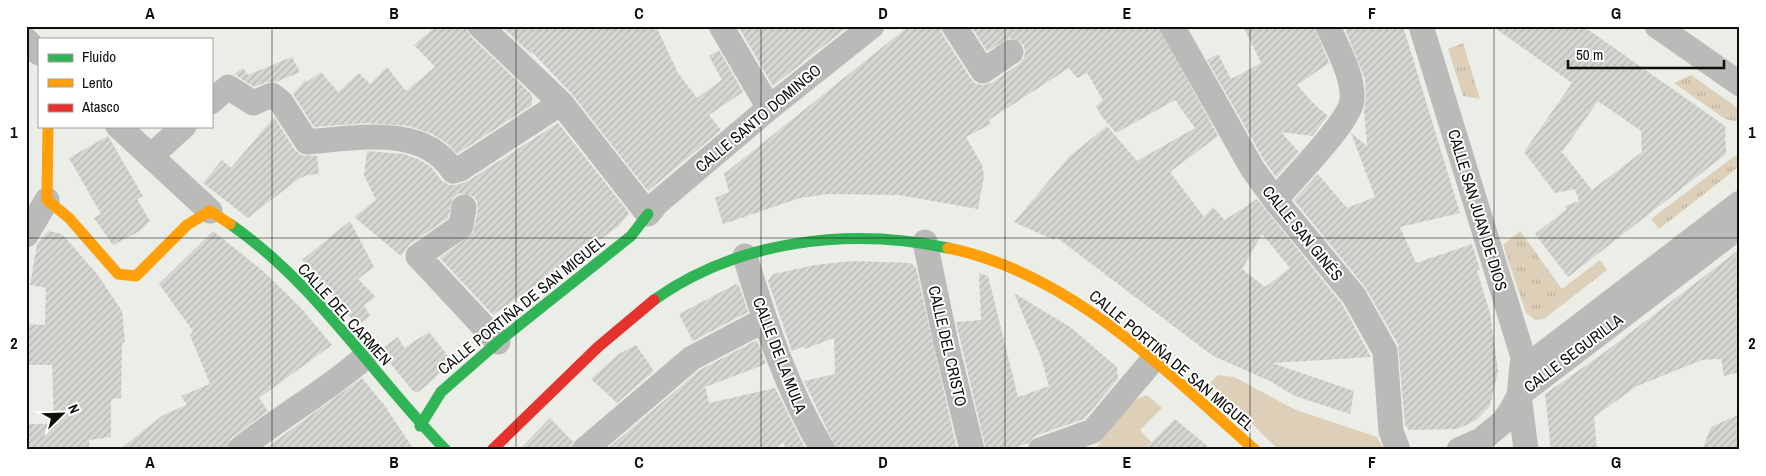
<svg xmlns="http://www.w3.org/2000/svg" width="1766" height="476" viewBox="0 0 1766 476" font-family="'Archivo Narrow',sans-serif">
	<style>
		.grass { fill: url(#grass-tufts) }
		.park { fill: #decfb8 }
		.building { fill: url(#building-hatch); fill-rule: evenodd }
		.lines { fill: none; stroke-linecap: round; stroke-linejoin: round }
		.street { stroke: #babbb9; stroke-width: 25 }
		.fast { stroke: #30b455; stroke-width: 11 }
		.slow { stroke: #ff9f0a; stroke-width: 11 }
		.jam { stroke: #e5322d; stroke-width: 11 }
		.grid { fill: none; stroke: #0e0f0b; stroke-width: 1; stroke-opacity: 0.55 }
		.labels { text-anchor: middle; stroke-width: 4; stroke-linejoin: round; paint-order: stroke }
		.street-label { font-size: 16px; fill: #0e0f0b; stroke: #fff }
		.neatline { fill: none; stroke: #0e0f0b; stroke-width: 2 }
		.grid-label { font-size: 16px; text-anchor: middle; font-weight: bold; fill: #0e0f0b }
	</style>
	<defs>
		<pattern id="grass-tufts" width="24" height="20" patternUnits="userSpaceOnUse" patternTransform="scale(1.25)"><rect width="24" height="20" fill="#decfb8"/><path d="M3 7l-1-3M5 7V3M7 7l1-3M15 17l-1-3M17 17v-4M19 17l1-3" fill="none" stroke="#bdb19d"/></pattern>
		<pattern id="building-hatch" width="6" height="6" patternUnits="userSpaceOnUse" patternTransform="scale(1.25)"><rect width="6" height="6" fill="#d5d6d1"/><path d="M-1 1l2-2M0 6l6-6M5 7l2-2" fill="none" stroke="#b6b6b2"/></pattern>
	</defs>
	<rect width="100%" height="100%" fill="#ebede7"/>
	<path class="grass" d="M1463,43L1480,99L1463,96L1448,49Z
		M1691,75L1735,106L1740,112V122L1725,119L1674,83Z
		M1740,152V164L1731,173L1659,229L1651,219Z
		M1520,231L1562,289L1600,260L1607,270L1544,319L1535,320L1526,313L1503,245Z"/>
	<path class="park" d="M1218,375L1234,377L1296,410L1377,437L1384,450H1279L1210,383Z
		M1147,395L1162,408L1140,430L1151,442L1144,450H1094L1134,400Z"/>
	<path class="building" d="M436,26H466L470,36L532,95V105L457,154L448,144L432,134L409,126L367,123L314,127L293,94L306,79L307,82L321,72L338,92L359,73L370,84L387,67L406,91L435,67L414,45Z
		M501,26H656L678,73L697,98L722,80L709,56L719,50L743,92L709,115L721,130L648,191L572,94L531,51V54Z
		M738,26H849L773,86Z
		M909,26H940L942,34L971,79L976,84L983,85L991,83L1019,64L1024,58L1025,50L1023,44L1010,38L987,51L971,26H1158L1218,136L1170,172L1204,217L1213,207L1225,220L1257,199L1342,304L1371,357L1272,363L1354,391L1350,414L1295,396L1270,381L1213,356L1056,237L1054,240L1014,222L1069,157L1107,126L1137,161L1195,128L1175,100L1116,133L1102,117L1096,106L1103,100L1087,73L1077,78L1069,68L989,120L991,124L966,137L982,165L984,176L978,209L899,195L828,194L800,198L723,224L715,198L729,192L724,174ZM1262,234L1290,268L1265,287L1242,269Z
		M1243,26H1314L1329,63L1297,85L1316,106L1328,116L1312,136L1281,132L1299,152L1276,177L1264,160L1207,60L1218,54L1231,79L1261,63Z
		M1344,26H1403L1460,213L1400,227L1416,263L1472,244L1480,270H1477L1490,313L1498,371L1490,406L1475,421L1457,429L1409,430L1405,425L1398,344L1365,287L1294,200L1318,174L1347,208L1375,197L1351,133L1367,146L1364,110L1366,100L1365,79Z
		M1492,26H1583L1725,126L1726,154L1568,277L1535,234L1567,209L1565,206L1579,201L1575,189L1555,193L1524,152L1572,83ZM1598,101L1641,131L1642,152L1592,190L1562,152Z
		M292,57L300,72L276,82H267L254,87L234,74L243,68L248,75Z
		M274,117L295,150L301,155L317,156L319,174L307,175L297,180L248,218L203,183L222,160L231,168Z
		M558,123L629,213L619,226L493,315L440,258L473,233L478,209L477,201L473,196L459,193L453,198L448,218L410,244L401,256L354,217L376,200L364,175L367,151L403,154L418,159L431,167L442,181L449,185H457L468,181Z
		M108,136L143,196L137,199L150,221L140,231L113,245L94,218L101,214L69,158Z
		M350,221L374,267L358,279L376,297L364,305L370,316L358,326L302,260Z
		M48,231L62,234L97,274L122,311L125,341L122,343L121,398L112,399L111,403V437L89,440L90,450H26V424H54L52,365H26V324L45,325L46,288L30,285L37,244Z
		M213,231L263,271L301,308L332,345L259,398L268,411L230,439L225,450H119L163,415L187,405L181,396L210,384L190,335L193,331L159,284Z
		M1740,249V372L1724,376L1721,359L1702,360L1637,386L1594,417L1597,450H1551L1545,394L1605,352Z
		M853,261L911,263L916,268L957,450H837L804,381L835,374L834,338L805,349L804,346L792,351L768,281L773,274L815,265Z
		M979,273L988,276L1018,397L1049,386L1041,358L1014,293L1070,327L1117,367L1118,379L1084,419L1035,436L1028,443L1008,450H986L956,322L981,320Z
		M736,284L739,285L748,312L693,341L679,314Z
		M429,332L452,361L427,385L418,392H414L379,350L398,337L404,348Z
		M757,340L766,364L705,387L709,403L775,388L806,450H787L783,443L771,450H606L700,370Z
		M636,345L654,371L617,403L591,379L617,355Z
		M362,378L385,406L414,450H263Z
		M1740,414V450H1702L1711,427Z
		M550,418L573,442L570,450H519Z
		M1175,419L1212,450H1144Z"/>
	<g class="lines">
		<path class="street" d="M480,26L561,103L648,214L657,203L769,108L872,26
			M721,26L769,108
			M954,26L983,71L1011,52
			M1172,26L1252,168L1275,200L1354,296L1385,351L1391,431L1398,450
			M1421,26L1523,357L1519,395L1526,450
			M1657,26L1740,84
			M26,40L39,53
			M211,102L228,87L253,103L272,95L281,102L307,142C355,138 424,124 453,171L460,169L561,103
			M118,126L210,211
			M151,156L184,126
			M1275,200C1291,181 1350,122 1352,100C1354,76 1337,48 1328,26
			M464,207L461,226L418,256L498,342
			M26,235L47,200
			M925,242L946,343L972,450
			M745,256C765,323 787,390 823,450
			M1525,390L1740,226
			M239,450C279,417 326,392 365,357
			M584,450L692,358L764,320
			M1040,450L1093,431L1152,361
			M1459,450L1481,440L1503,422L1512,409L1539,357L1740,203"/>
		<path class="fast" d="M230,224C317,284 373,376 446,450
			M654,300C738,240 849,227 948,248
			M420,426L441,392L498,342L631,236L648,214"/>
		<path class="slow" d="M48,126L47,200L69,218L118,274L136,276L187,225L210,211L230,224
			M948,248C1071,273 1164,370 1255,450"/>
		<path class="jam" d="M492,450L598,347L654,300"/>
	</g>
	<path class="grid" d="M272,26V450M516,26V450M761,26V450M1005,26V450M1250,26V450M1494,26V450M26,238H1740"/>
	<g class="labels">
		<g class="street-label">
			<text transform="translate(758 118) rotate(-40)" y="6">CALLE SANTO DOMINGO</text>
			<text transform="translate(1478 210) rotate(73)" y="6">CALLE SAN JUAN DE DIOS</text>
			<text transform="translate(1303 233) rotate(51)" y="6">CALLE SAN GINÉS</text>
			<text transform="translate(521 305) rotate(-39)" y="6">CALLE PORTIÑA DE SAN MIGUEL</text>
			<text transform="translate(345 314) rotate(48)" y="6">CALLE DEL CARMEN</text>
			<text transform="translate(948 346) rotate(77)" y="6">CALLE DEL CRISTO</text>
			<text transform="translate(1573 353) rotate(-37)" y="6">CALLE SEGURILLA</text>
			<text transform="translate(780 355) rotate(69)" y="6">CALLE DE LA MULA</text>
			<text transform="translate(1172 360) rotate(40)" y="6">CALLE PORTIÑA DE SAN MIGUEL</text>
		</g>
	</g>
	<rect width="1766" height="476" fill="none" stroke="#ffffff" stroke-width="55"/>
	<rect x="38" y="38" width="175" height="90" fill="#ffffff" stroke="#9f9f9d"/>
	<rect x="48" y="54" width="25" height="8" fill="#30b455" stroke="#9f9f9d"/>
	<text x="82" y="62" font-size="15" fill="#0e0f0b">Fluido</text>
	<rect x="48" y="79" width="25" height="8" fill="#ff9f0a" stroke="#9f9f9d"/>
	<text x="82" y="88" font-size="15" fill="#0e0f0b">Lento</text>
	<rect x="48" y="104" width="25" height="8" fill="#e5322d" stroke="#9f9f9d"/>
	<text x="82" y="112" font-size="15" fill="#0e0f0b">Atasco</text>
	<g transform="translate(62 414) rotate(67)" stroke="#ffffff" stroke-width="4" paint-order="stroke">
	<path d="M0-4L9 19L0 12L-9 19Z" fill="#0e0f0b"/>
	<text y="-8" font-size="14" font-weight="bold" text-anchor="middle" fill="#0e0f0b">N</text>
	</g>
	<path d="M1568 60v8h156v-8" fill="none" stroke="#0e0f0b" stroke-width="2.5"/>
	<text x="1576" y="60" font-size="15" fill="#0e0f0b" stroke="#ffffff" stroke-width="4" paint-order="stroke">50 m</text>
	<rect x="28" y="28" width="1710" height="420" class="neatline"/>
	<g class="grid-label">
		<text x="150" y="19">A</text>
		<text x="394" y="19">B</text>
		<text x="639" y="19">C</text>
		<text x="883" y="19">D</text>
		<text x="1127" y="19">E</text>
		<text x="1372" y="19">F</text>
		<text x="1616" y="19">G</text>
		<text x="14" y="138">1</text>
		<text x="1752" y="138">1</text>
		<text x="14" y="349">2</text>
		<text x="1752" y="349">2</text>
		<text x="150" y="468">A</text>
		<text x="394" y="468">B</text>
		<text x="639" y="468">C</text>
		<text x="883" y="468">D</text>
		<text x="1127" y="468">E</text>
		<text x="1372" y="468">F</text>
		<text x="1616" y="468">G</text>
	</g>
</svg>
